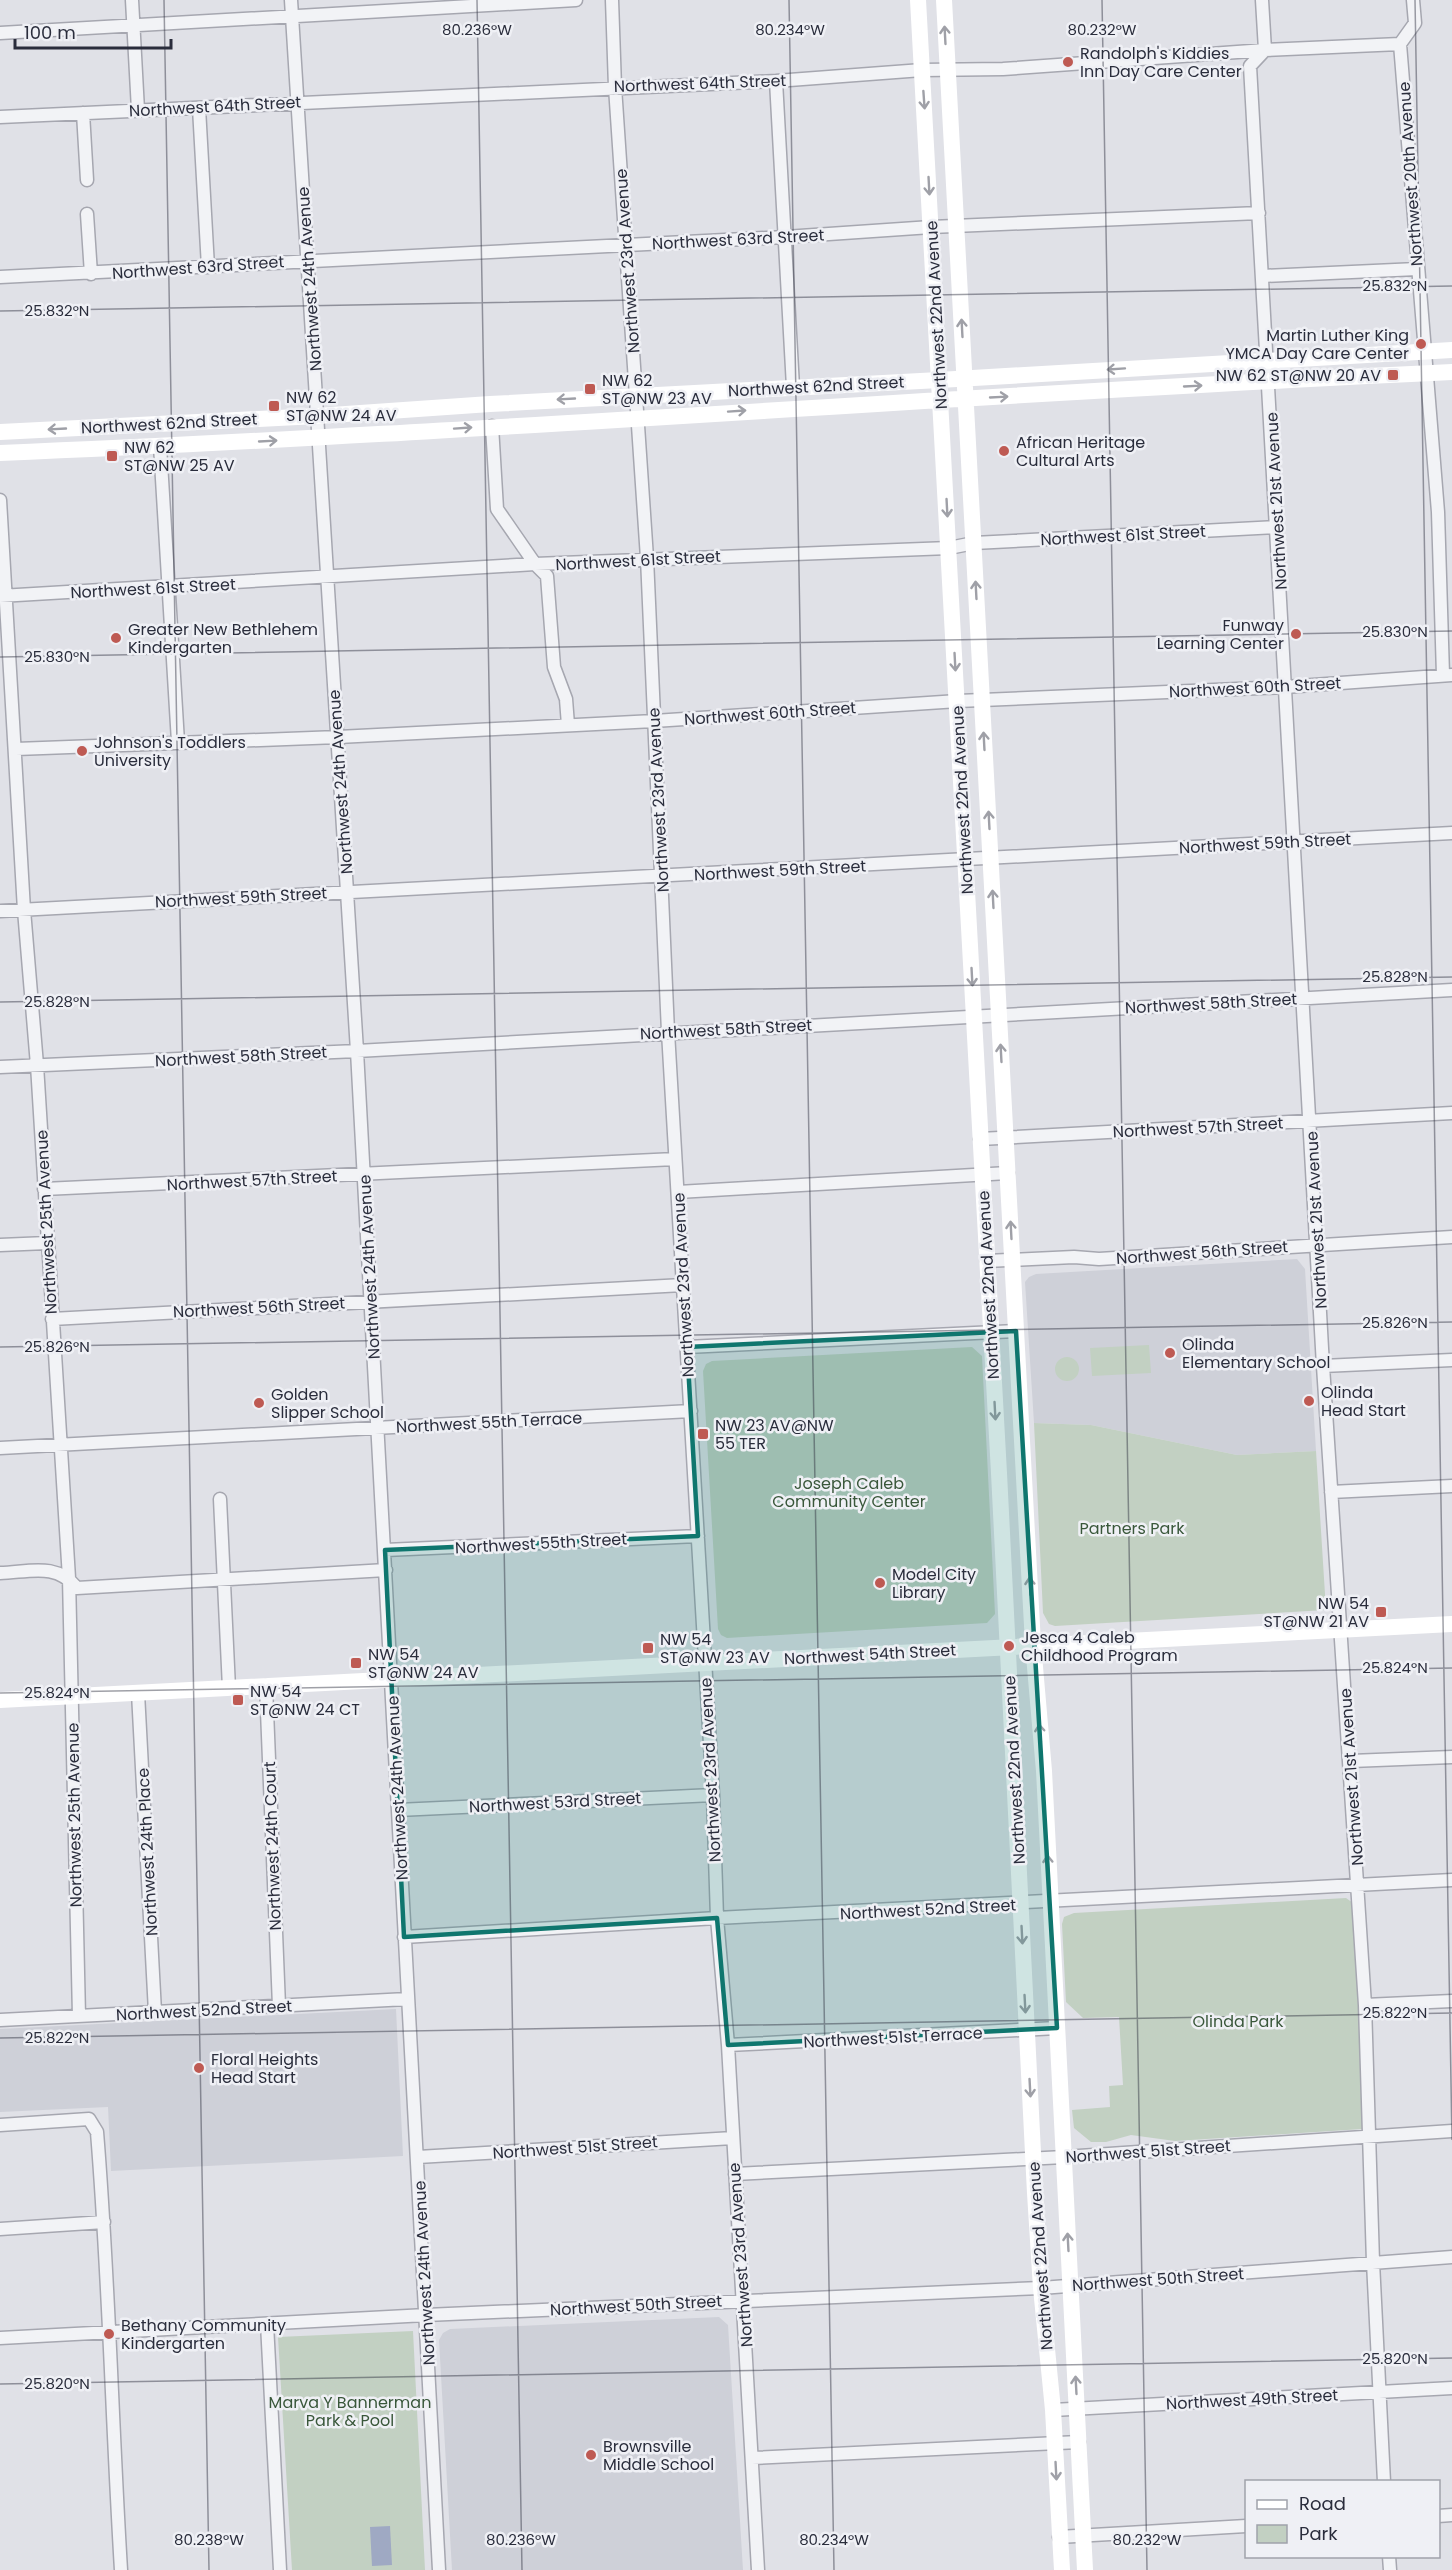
<svg xmlns="http://www.w3.org/2000/svg" width="1452" height="2570" viewBox="0 0 1452 2570" font-family="Poppins,sans-serif">
	<style>
		.built { fill: #ced0d8 }
		.green { fill: #c2d0c2 }
		.water { fill: #9fa9c3 }
		.lines { fill: none; stroke-linecap: round; stroke-linejoin: round }
		.minor-casing { stroke: #a6a7b0; stroke-width: 15 }
		.minor { stroke: #f2f3f6; stroke-width: 12 }
		.secondary { stroke: #fff; stroke-width: 16 }
		.oneway { stroke: #9fa0a7 }
		.marked { fill: #0f766e; fill-opacity: 0.2; stroke: #0f766e; stroke-width: 4.5; stroke-linejoin: round }
		.ticks { fill: none; stroke: #2a2d3c; stroke-width: 1.5; stroke-opacity: 0.45 }
		.poi-dot { fill: #be5a53; stroke: #eff0f5; stroke-width: 2 }
		.labels { text-anchor: middle; stroke-width: 5; stroke-linejoin: round; paint-order: stroke }
		.poi-label { font-size: 16px; fill: #2a2d3c; stroke: #eff0f5; text-anchor: start }
		.street-label { font-size: 16px; fill: #2a2d3c; stroke: #eff0f5 }
		.park-label { font-size: 16px; fill: #39573a; stroke: #eff0f5 }
		.ticks-label { font-size: 15px; text-anchor: middle; fill: #2a2d3c; stroke: #eff0f5; stroke-width: 5; stroke-linejoin: round; paint-order: stroke }
	</style>
	<rect width="100%" height="100%" fill="#e0e1e7"/>
	<path class="built" d="M1297,1259L1305,1269L1316,1451L1237,1455L1091,1425L1034,1423L1025,1282L1029,1277L1036,1274Z
		M396,2009L403,2156L111,2171L108,2107L0,2112V2029Z
		M719,2317L728,2325L743,2570H452L439,2340L443,2333L450,2329Z"/>
	<path class="green" d="M1149,1345L1151,1373L1092,1376L1090,1348Z
		M972,1347L982,1356L995,1614L987,1623L727,1638L721,1635L718,1629L703,1371L706,1364L712,1361Z
		M1055 1369a12 12 0 1 1 24 0a12 12 0 1 1-24 0Z
		M1034,1423L1091,1425L1237,1455L1316,1451L1326,1610L1055,1626L1049,1624L1043,1613Z
		M1346,1898L1353,1903L1365,2125L1362,2129L1175,2141L1131,2135L1106,2142H1091L1074,2128L1072,2110L1110,2107L1109,2086L1123,2085L1119,2017L1083,2018L1066,2002L1062,1924L1064,1917L1074,1913Z
		M413,2331L425,2570H292L278,2337Z"/>
	<path class="water" d="M390,2526L392,2565L372,2566L370,2527Z"/>
	<g class="lines">
		<defs>
			<path id="minor" d="M132,0L138,110
				M291,0L357,1051L439,2570
				M612,0L615,87L647,558L668,1032L713,1795L717,1918L728,2045L758,2570
				M1262,0L1265,50L1250,66L1323,1366L1365,2005L1373,2262L1384,2482
				M1413,0L1415,23L1400,44L1438,512L1443,675
				M0,33L576,0
				M776,81L793,387
				M199,108L208,267
				M83,113L87,180
				M0,117L776,81L922,70L1003,69L1265,50L1400,44
				M87,214L91,274
				M1263,276L1417,269
				M0,277L785,237L931,227L1259,213
				M492,426L497,509L535,564L547,576L554,667L566,699L568,725
				M160,446L178,742
				M0,500L24,910L37,1065L69,1578L79,2016
				M0,596L535,564L949,548L974,543L1276,527
				M16,749L338,737L654,721L958,701L1285,687L1452,675
				M0,911L1452,833
				M0,1067L357,1051L1452,990
				M980,1139L1452,1113
				M44,1189L675,1159
				M678,1192L1008,1173
				M0,1245L47,1243
				M987,1261L1074,1257L1099,1259L1452,1237
				M52,1319L683,1285
				M687,1347L1016,1331
				M1323,1366L1452,1360
				M0,1448L691,1411
				M1331,1492L1452,1486
				M220,1499L229,1688
				M385,1550L698,1536
				M0,1573C30,1572 56,1562 77,1588L386,1570
				M266,1686L279,2006
				M138,1693L155,2012
				M1351,1761L1452,1757
				M398,1810L713,1795
				M404,1937L717,1918L1452,1880
				M1365,2005L1452,2001
				M0,2020L407,1999
				M728,2045L1057,2028
				M0,2125L89,2119L97,2132C109,2278 112,2424 121,2570
				M418,2157L733,2138
				M735,2174L1064,2157L1452,2131
				M0,2229L104,2222
				M267,2324L280,2570
				M0,2338L426,2315L1041,2288L1452,2257
				M1053,2410L1452,2388
				M752,2458L1079,2442
				M1438,2516L1452,2515
				M1059,2537L1246,2526
				M1389,2556L1390,2570"/>
		</defs>
		<use href="#minor" class="minor-casing"/>
		<use href="#minor" class="minor"/>
		<path class="secondary" d="M918,0L999,1473L1035,2193L1041,2288L1053,2410L1062,2570
			M944,0L1033,1644L1044,1771L1085,2570
			M0,432L317,416L490,404L939,380L1452,350
			M0,453C484,433 968,394 1452,372
			M0,1700L1452,1624"/>
	</g>
	<defs><path id="oneway-shaft" d="M-6 0H5M1.5-3L5.5 0L1.5 3" fill="none" stroke-width="1.6" stroke-linecap="round" stroke-linejoin="round" transform="scale(1.5)"/></defs>
	<g class="oneway">
		<use href="#oneway-shaft" transform="translate(945 35) rotate(-93)"/>
		<use href="#oneway-shaft" transform="translate(924 100) rotate(86)"/>
		<use href="#oneway-shaft" transform="translate(929 186) rotate(87)"/>
		<use href="#oneway-shaft" transform="translate(962 328) rotate(-93)"/>
		<use href="#oneway-shaft" transform="translate(1116 369) rotate(176)"/>
		<use href="#oneway-shaft" transform="translate(1193 386) rotate(-3)"/>
		<use href="#oneway-shaft" transform="translate(999 397) rotate(-3)"/>
		<use href="#oneway-shaft" transform="translate(566 399) rotate(177)"/>
		<use href="#oneway-shaft" transform="translate(737 411) rotate(-4)"/>
		<use href="#oneway-shaft" transform="translate(463 428) rotate(-4)"/>
		<use href="#oneway-shaft" transform="translate(57 429) rotate(177)"/>
		<use href="#oneway-shaft" transform="translate(268 441) rotate(-3)"/>
		<use href="#oneway-shaft" transform="translate(947 508) rotate(87)"/>
		<use href="#oneway-shaft" transform="translate(976 590) rotate(-93)"/>
		<use href="#oneway-shaft" transform="translate(955 662) rotate(87)"/>
		<use href="#oneway-shaft" transform="translate(984 741) rotate(-93)"/>
		<use href="#oneway-shaft" transform="translate(989 820) rotate(-93)"/>
		<use href="#oneway-shaft" transform="translate(993 899) rotate(-93)"/>
		<use href="#oneway-shaft" transform="translate(972 977) rotate(87)"/>
		<use href="#oneway-shaft" transform="translate(1001 1053) rotate(-93)"/>
		<use href="#oneway-shaft" transform="translate(1011 1230) rotate(-93)"/>
		<use href="#oneway-shaft" transform="translate(995 1411) rotate(87)"/>
		<use href="#oneway-shaft" transform="translate(1030 1586) rotate(-93)"/>
		<use href="#oneway-shaft" transform="translate(1040 1733) rotate(-96)"/>
		<use href="#oneway-shaft" transform="translate(1048 1864) rotate(-93)"/>
		<use href="#oneway-shaft" transform="translate(1022 1935) rotate(87)"/>
		<use href="#oneway-shaft" transform="translate(1025 2004) rotate(87)"/>
		<use href="#oneway-shaft" transform="translate(1030 2088) rotate(87)"/>
		<use href="#oneway-shaft" transform="translate(1068 2242) rotate(-93)"/>
		<use href="#oneway-shaft" transform="translate(1076 2385) rotate(-93)"/>
		<use href="#oneway-shaft" transform="translate(1056 2471) rotate(87)"/>
	</g>
	<path class="marked" d="M1016,1331L1057,2028L728,2045L717,1918L404,1937L385,1550L698,1536L687,1347Z"/>
	<path class="ticks" d="M164,0L209,2570M477,0L522,2570M789,0L834,2570M1102,0L1147,2570M1415,0L1452,2140M0,311L1452,286M0,657L1452,631M0,1002L1452,977M0,1347L1452,1322M0,1693L1452,1668M0,2038L1452,2013M0,2384L1452,2358"/>
	<g class="poi-dot">
		<circle cx="1068" cy="62" r="6"/>
		<circle cx="1421" cy="344" r="6"/>
		<rect x="1387" y="369" width="12" height="12" rx="3"/>
		<rect x="584" y="383" width="12" height="12" rx="3"/>
		<rect x="268" y="400" width="12" height="12" rx="3"/>
		<circle cx="1004" cy="451" r="6"/>
		<rect x="106" y="450" width="12" height="12" rx="3"/>
		<circle cx="1296" cy="634" r="6"/>
		<circle cx="116" cy="638" r="6"/>
		<circle cx="82" cy="751" r="6"/>
		<circle cx="1170" cy="1353" r="6"/>
		<circle cx="1309" cy="1401" r="6"/>
		<circle cx="259" cy="1403" r="6"/>
		<rect x="697" y="1428" width="12" height="12" rx="3"/>
		<circle cx="880" cy="1583" r="6"/>
		<rect x="1375" y="1606" width="12" height="12" rx="3"/>
		<circle cx="1009" cy="1646" r="6"/>
		<rect x="642" y="1642" width="12" height="12" rx="3"/>
		<rect x="350" y="1657" width="12" height="12" rx="3"/>
		<rect x="232" y="1694" width="12" height="12" rx="3"/>
		<circle cx="199" cy="2068" r="6"/>
		<circle cx="109" cy="2334" r="6"/>
		<circle cx="591" cy="2455" r="6"/>
	</g>
	<g class="labels">
		<g class="poi-label">
			<text x="1080" y="59">Randolph's Kiddies<tspan x="1080" dy="18">Inn Day Care Center</tspan></text>
			<text x="1409" y="341" text-anchor="end">Martin Luther King<tspan x="1409" dy="18">YMCA Day Care Center</tspan></text>
			<text x="1381" y="381" text-anchor="end">NW 62 ST@NW 20 AV</text>
			<text x="602" y="386">NW 62<tspan x="602" dy="18">ST@NW 23 AV</tspan></text>
			<text x="286" y="403">NW 62<tspan x="286" dy="18">ST@NW 24 AV</tspan></text>
			<text x="1016" y="448">African Heritage<tspan x="1016" dy="18">Cultural Arts</tspan></text>
			<text x="124" y="453">NW 62<tspan x="124" dy="18">ST@NW 25 AV</tspan></text>
			<text x="1284" y="631" text-anchor="end">Funway<tspan x="1284" dy="18">Learning Center</tspan></text>
			<text x="128" y="635">Greater New Bethlehem<tspan x="128" dy="18">Kindergarten</tspan></text>
			<text x="94" y="748">Johnson's Toddlers<tspan x="94" dy="18">University</tspan></text>
			<text x="1182" y="1350">Olinda<tspan x="1182" dy="18">Elementary School</tspan></text>
			<text x="1321" y="1398">Olinda<tspan x="1321" dy="18">Head Start</tspan></text>
			<text x="271" y="1400">Golden<tspan x="271" dy="18">Slipper School</tspan></text>
			<text x="715" y="1431">NW 23 AV@NW<tspan x="715" dy="18">55 TER</tspan></text>
			<text x="892" y="1580">Model City<tspan x="892" dy="18">Library</tspan></text>
			<text x="1369" y="1609" text-anchor="end">NW 54<tspan x="1369" dy="18">ST@NW 21 AV</tspan></text>
			<text x="1021" y="1643">Jesca 4 Caleb<tspan x="1021" dy="18">Childhood Program</tspan></text>
			<text x="660" y="1645">NW 54<tspan x="660" dy="18">ST@NW 23 AV</tspan></text>
			<text x="368" y="1660">NW 54<tspan x="368" dy="18">ST@NW 24 AV</tspan></text>
			<text x="250" y="1697">NW 54<tspan x="250" dy="18">ST@NW 24 CT</tspan></text>
			<text x="211" y="2065">Floral Heights<tspan x="211" dy="18">Head Start</tspan></text>
			<text x="121" y="2331">Bethany Community<tspan x="121" dy="18">Kindergarten</tspan></text>
			<text x="603" y="2452">Brownsville<tspan x="603" dy="18">Middle School</tspan></text>
		</g>
		<g class="street-label">
			<text transform="translate(700 83) rotate(-2)" y="6">Northwest 64th Street</text>
			<text transform="translate(215 106) rotate(-3)" y="6">Northwest 64th Street</text>
			<text transform="translate(1410 174) rotate(-94)" y="6">Northwest 20th Avenue</text>
			<text transform="translate(738 239) rotate(-3)" y="6">Northwest 63rd Street</text>
			<text transform="translate(627 261) rotate(-94)" y="6">Northwest 23rd Avenue</text>
			<text transform="translate(198 267) rotate(-4)" y="6">Northwest 63rd Street</text>
			<text transform="translate(309 279) rotate(-94)" y="6">Northwest 24th Avenue</text>
			<text transform="translate(936 315) rotate(-93)" y="6">Northwest 22nd Avenue</text>
			<text transform="translate(816 386) rotate(-3)" y="6">Northwest 62nd Street</text>
			<text transform="translate(169 423) rotate(-3)" y="6">Northwest 62nd Street</text>
			<text transform="translate(1276 501) rotate(-93)" y="6">Northwest 21st Avenue</text>
			<text transform="translate(1123 535) rotate(-3)" y="6">Northwest 61st Street</text>
			<text transform="translate(638 560) rotate(-3)" y="6">Northwest 61st Street</text>
			<text transform="translate(153 588) rotate(-3)" y="6">Northwest 61st Street</text>
			<text transform="translate(1255 687) rotate(-3)" y="6">Northwest 60th Street</text>
			<text transform="translate(770 713) rotate(-4)" y="6">Northwest 60th Street</text>
			<text transform="translate(340 782) rotate(-94)" y="6">Northwest 24th Avenue</text>
			<text transform="translate(658 800) rotate(-93)" y="6">Northwest 23rd Avenue</text>
			<text transform="translate(962 800) rotate(-93)" y="6">Northwest 22nd Avenue</text>
			<text transform="translate(1265 843) rotate(-3)" y="6">Northwest 59th Street</text>
			<text transform="translate(780 870) rotate(-3)" y="6">Northwest 59th Street</text>
			<text transform="translate(241 897) rotate(-3)" y="6">Northwest 59th Street</text>
			<text transform="translate(1211 1003) rotate(-3)" y="6">Northwest 58th Street</text>
			<text transform="translate(726 1029) rotate(-3)" y="6">Northwest 58th Street</text>
			<text transform="translate(241 1056) rotate(-3)" y="6">Northwest 58th Street</text>
			<text transform="translate(1198 1127) rotate(-3)" y="6">Northwest 57th Street</text>
			<text transform="translate(252 1180) rotate(-3)" y="6">Northwest 57th Street</text>
			<text transform="translate(1316 1220) rotate(-93)" y="6">Northwest 21st Avenue</text>
			<text transform="translate(46 1222) rotate(-93)" y="6">Northwest 25th Avenue</text>
			<text transform="translate(1202 1252) rotate(-4)" y="6">Northwest 56th Street</text>
			<text transform="translate(369 1267) rotate(-93)" y="6">Northwest 24th Avenue</text>
			<text transform="translate(683 1285) rotate(-93)" y="6">Northwest 23rd Avenue</text>
			<text transform="translate(988 1285) rotate(-93)" y="6">Northwest 22nd Avenue</text>
			<text transform="translate(259 1307) rotate(-3)" y="6">Northwest 56th Street</text>
			<text transform="translate(489 1422) rotate(-3)" y="6">Northwest 55th Terrace</text>
			<text transform="translate(541 1543) rotate(-3)" y="6">Northwest 55th Street</text>
			<text transform="translate(870 1654) rotate(-3)" y="6">Northwest 54th Street</text>
			<text transform="translate(710 1770) rotate(-93)" y="6">Northwest 23rd Avenue</text>
			<text transform="translate(1014 1770) rotate(-93)" y="6">Northwest 22nd Avenue</text>
			<text transform="translate(1351 1777) rotate(-94)" y="6">Northwest 21st Avenue</text>
			<text transform="translate(397 1788) rotate(-93)" y="6">Northwest 24th Avenue</text>
			<text transform="translate(555 1802) rotate(-3)" y="6">Northwest 53rd Street</text>
			<text transform="translate(74 1815) rotate(-91)" y="6">Northwest 25th Avenue</text>
			<text transform="translate(272 1846) rotate(-92)" y="6">Northwest 24th Court</text>
			<text transform="translate(147 1852) rotate(-93)" y="6">Northwest 24th Place</text>
			<text transform="translate(928 1909) rotate(-3)" y="6">Northwest 52nd Street</text>
			<text transform="translate(204 2010) rotate(-3)" y="6">Northwest 52nd Street</text>
			<text transform="translate(893 2037) rotate(-3)" y="6">Northwest 51st Terrace</text>
			<text transform="translate(575 2147) rotate(-4)" y="6">Northwest 51st Street</text>
			<text transform="translate(1148 2151) rotate(-4)" y="6">Northwest 51st Street</text>
			<text transform="translate(740 2255) rotate(-94)" y="6">Northwest 23rd Avenue</text>
			<text transform="translate(1040 2256) rotate(-94)" y="6">Northwest 22nd Avenue</text>
			<text transform="translate(424 2273) rotate(-93)" y="6">Northwest 24th Avenue</text>
			<text transform="translate(1158 2279) rotate(-4)" y="6">Northwest 50th Street</text>
			<text transform="translate(636 2305) rotate(-3)" y="6">Northwest 50th Street</text>
			<text transform="translate(1252 2399) rotate(-3)" y="6">Northwest 49th Street</text>
		</g>
		<g class="park-label">
			<text x="849" y="1489">Joseph Caleb<tspan x="849" dy="18">Community Center</tspan></text>
			<text x="1132" y="1534">Partners Park</text>
			<text x="1238" y="2027">Olinda Park</text>
			<text x="350" y="2408">Marva Y Bannerman<tspan x="350" dy="18">Park &amp; Pool</tspan></text>
		</g>
	</g>
	<g class="ticks-label">
		<text x="477" y="35">80.236°W</text>
		<text x="790" y="35">80.234°W</text>
		<text x="1102" y="35">80.232°W</text>
		<text x="1395" y="291">25.832°N</text>
		<text x="57" y="316">25.832°N</text>
		<text x="1395" y="637">25.830°N</text>
		<text x="57" y="662">25.830°N</text>
		<text x="1395" y="982">25.828°N</text>
		<text x="57" y="1007">25.828°N</text>
		<text x="1395" y="1328">25.826°N</text>
		<text x="57" y="1352">25.826°N</text>
		<text x="1395" y="1673">25.824°N</text>
		<text x="57" y="1698">25.824°N</text>
		<text x="1395" y="2018">25.822°N</text>
		<text x="57" y="2043">25.822°N</text>
		<text x="1395" y="2364">25.820°N</text>
		<text x="57" y="2389">25.820°N</text>
		<text x="209" y="2545">80.238°W</text>
		<text x="521" y="2545">80.236°W</text>
		<text x="834" y="2545">80.234°W</text>
		<text x="1147" y="2545">80.232°W</text>
	</g>
	<rect x="1245" y="2480" width="195" height="78" fill="#eff0f5" stroke="#a0a2ab" stroke-width="1.5"/>
	<rect x="1257" y="2500" width="30" height="9" fill="#ffffff" stroke="#a0a2ab" stroke-width="1.5"/>
	<text x="1299" y="2510" font-size="18" fill="#2a2d3c">Road</text>
	<rect x="1257" y="2525" width="30" height="18" fill="#c2d0c2" stroke="#a0a2ab" stroke-width="1.5"/>
	<text x="1299" y="2540" font-size="18" fill="#2a2d3c">Park</text>
	<path d="M15 39v9h156v-9" fill="none" stroke="#2a2d3c" stroke-width="3"/>
	<text x="24" y="39" font-size="18" fill="#2a2d3c" stroke="#eff0f5" stroke-width="4.5" paint-order="stroke">100 m</text>
</svg>
